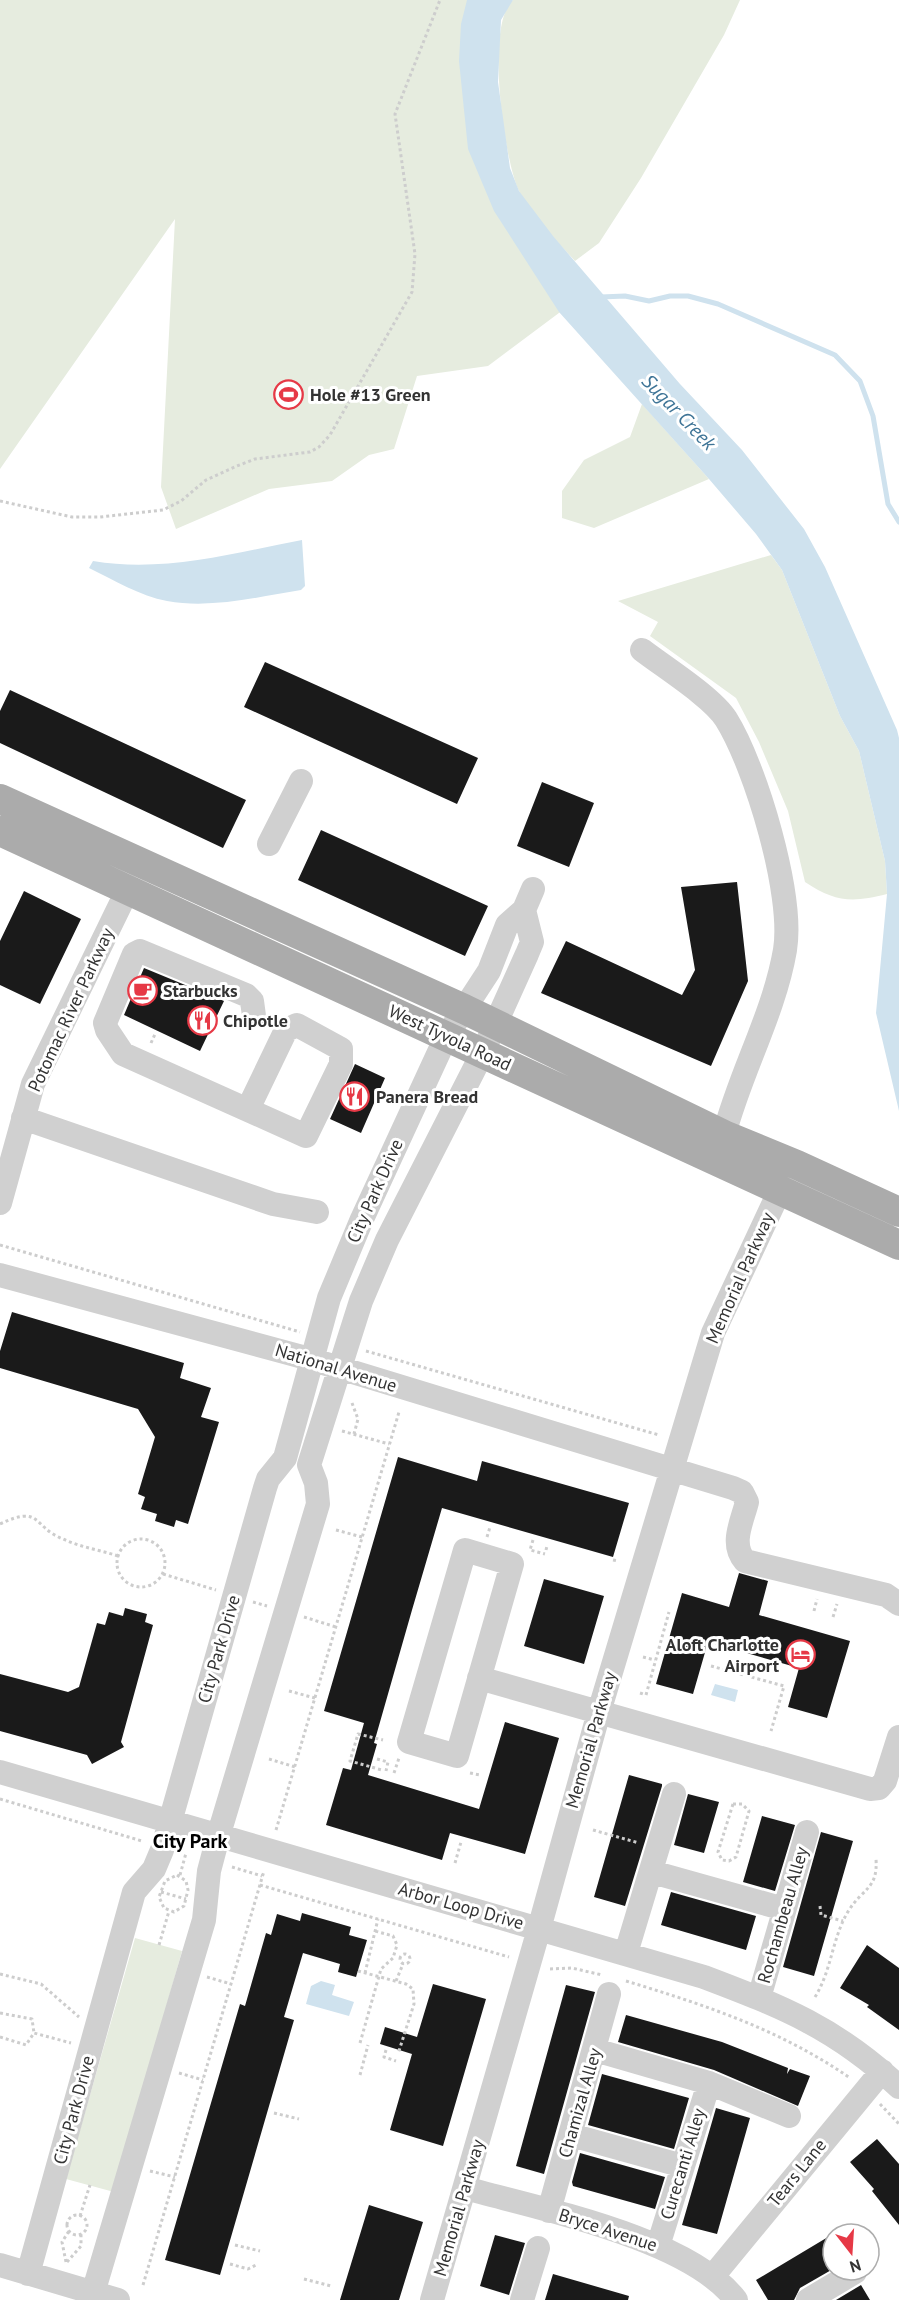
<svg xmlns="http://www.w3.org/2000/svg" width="899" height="2300" viewBox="0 0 899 2300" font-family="'PT Sans',sans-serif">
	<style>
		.green { fill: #e6ecdf }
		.water { fill: #cfe2ee }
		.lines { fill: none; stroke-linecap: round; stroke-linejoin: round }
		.stream { stroke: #cfe2ee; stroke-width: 5 }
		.building { fill: #1a1a1a }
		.path { stroke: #cdcdcd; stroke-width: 3; stroke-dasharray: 3 3; stroke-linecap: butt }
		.minor { stroke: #d0d0d0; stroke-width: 24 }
		.major { stroke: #ababab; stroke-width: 30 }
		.labels { text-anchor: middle; stroke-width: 6; stroke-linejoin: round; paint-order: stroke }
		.poi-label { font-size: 18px; font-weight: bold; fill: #333; stroke: #fff; text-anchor: start }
		.street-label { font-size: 18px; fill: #333; stroke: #fff }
		.water-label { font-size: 20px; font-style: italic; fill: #3f7597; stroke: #fff }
		.neighbourhood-label { font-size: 20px; font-weight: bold; fill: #000; stroke: #fff }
	</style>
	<rect width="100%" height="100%" fill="#fff"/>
	<path class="green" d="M0,0H488L504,178L579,298L488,366L417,376L394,449L369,455L332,481L269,489L176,529L161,487L175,219L0,469Z
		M513,0H740L724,35L641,178L599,243L575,261C557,241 529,213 518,189C504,157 485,24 513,0Z
		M642,404L709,479L594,528L562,518V491L584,460L630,437Z
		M771,555L782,570L840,716L859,751L885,861L887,894C852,903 835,902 805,882L788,811L759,742L736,698L650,636L658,622L618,601Z
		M135,1938L182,1951L114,2192L66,2179Z"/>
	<path class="water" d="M467,0H513L501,20L498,82L510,168L519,191L553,236L680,384L742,450L804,529L825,567L897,730L899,738V1111L876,1013L887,894L885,861L859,751L840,716L782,570L756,534L709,479L559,312L494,211L468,149L459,61L461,24Z
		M302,540L305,586L301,590C257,597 211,609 167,601C140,596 114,580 89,568L93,561C164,573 233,553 302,540Z
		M715,1684L738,1690L735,1702L711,1695Z
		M321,1981L335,1985L332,1995L354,2002L349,2016L306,2004L311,1986Z"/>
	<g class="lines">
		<path class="stream" d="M601,297L625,296L649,301L670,296H688L718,304L835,355L860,381L873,416L888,504L899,522"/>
	</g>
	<path class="building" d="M265,662L478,758L457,804L244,707Z
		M10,690L246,800L223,848L0,743V711Z
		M542,782L594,803L569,867L517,846Z
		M321,830L488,906L465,956L298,880Z
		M737,882L748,981L711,1066L541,993L566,941L682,995L695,970L681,887Z
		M24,891L81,919L40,1004L0,985V941Z
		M144,968L224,1001L200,1051L124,1015Z
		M355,1064L385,1078L361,1133L330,1119Z
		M12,1312L184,1363L180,1378L211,1388L201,1417L219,1422L188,1524L176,1520L174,1527L155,1521L157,1514L141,1509L145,1497L138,1494L155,1437L138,1409L0,1368V1351Z
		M398,1457L477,1481L482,1461L629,1503L613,1557L442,1508L412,1610L374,1743L377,1744L368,1775L479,1809L505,1722L559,1738L525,1854L450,1833L442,1860L326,1825L343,1768L351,1770L364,1723L324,1711Z
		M739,1573L768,1581L759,1615L850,1641L827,1718L788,1707L799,1668L708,1642L693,1694L656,1684L682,1593L729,1607Z
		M544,1579L604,1596L584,1664L524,1646Z
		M125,1608L147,1614L145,1622L153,1625L121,1742L124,1747L92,1764L87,1755L0,1731V1674L68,1692L79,1687L97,1623L105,1625L109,1612L123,1616Z
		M629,1775L662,1784V1786L625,1906L594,1897Z
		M688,1794L719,1802L704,1853L674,1845Z
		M762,1816L795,1825L775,1891L743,1882Z
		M821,1832L853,1841L814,1976L783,1967Z
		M671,1892L756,1916L746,1950L661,1925Z
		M302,1913L351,1927L349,1935L367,1940L356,1977L338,1972L340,1964L303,1953L284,2017L294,2020L220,2275L165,2260L240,2004L245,2006L266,1933L271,1935L277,1914L300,1921Z
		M867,1945L899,1968V2030L867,2007L869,2005L840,1988Z
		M433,1984L486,1999L443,2146L390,2130L412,2054L380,2044L385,2027L417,2037Z
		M566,1985L595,1992L544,2174L516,2166Z
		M626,2015L722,2042L788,2068L787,2074L790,2069L810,2076L798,2106L714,2070L618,2042Z
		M602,2074L689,2098L674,2149L588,2125Z
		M716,2108L750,2118L717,2234L682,2225Z
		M877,2139L899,2164V2225L872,2191L874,2189L850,2162Z
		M580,2153L665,2177L655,2209L573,2186L572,2182Z
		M369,2205L423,2222L399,2300H340Z
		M833,2234V2269L800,2288L794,2300H768L756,2280Z
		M495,2235L525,2243L509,2295L480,2286Z
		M553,2274L629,2296L628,2300H545Z
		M861,2285L870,2300H836Z"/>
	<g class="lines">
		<path class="path" d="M0,501L72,517H100L163,510L181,501L206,480L237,466L255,459L310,452L319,447L330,435L412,292L415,254L395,114L440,0
			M151,1043L155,1034
			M0,1245L300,1332
			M366,1351L659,1435
			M352,1403L358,1419L354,1434
			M342,1431L389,1444
			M0,1524C42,1504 32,1527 63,1539C80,1547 100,1550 118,1556
			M336,1530L362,1537
			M487,1537L490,1527
			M117 1563a24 24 0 1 1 48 0a24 24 0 1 1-48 0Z
			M533,1540L530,1550L545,1554
			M546,1550L547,1546
			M613,1560L618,1561
			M163,1574L216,1590
			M253,1602L267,1606
			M814,1611L817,1599
			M304,1617L336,1627
			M833,1617L837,1604
			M643,1657L655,1660
			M711,1666L784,1686L771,1731
			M289,1691L315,1698
			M640,1693L643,1694
			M646,1695L669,1612
			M269,1759L295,1767
			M377,1759L388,1762L386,1771
			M375,1768L350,1761L358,1734L383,1740
			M378,1769L382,1770
			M394,1773L399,1758
			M470,1773L480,1775
			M0,1799L142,1841
			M733,1804H742L749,1811L736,1857L729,1861L722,1860L718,1852Z
			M276,1830L399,1412
			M593,1830L639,1843
			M455,1863L461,1842
			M232,1867L262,1876
			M177,1875L186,1881L188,1890L184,1906L174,1912L164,1908L159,1897L165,1881Z
			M180,1875L186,1853
			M260,1885L509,1957
			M161,1892L186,1899
			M820,1906L821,1915L843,1921
			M159,1945L169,1911
			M400 1959a5 5 0 1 1 10 0a5 5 0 1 1-10 0Z
			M550,1969L572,1968L602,1975
			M358,1971L406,1984L413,1989L414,2004L398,2054
			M365,1973L378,1919
			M0,1974L41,1984L79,2017
			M207,1977L231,1984
			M396,1981L403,1964
			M626,1981C705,2005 781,2030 850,2078
			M815,1997C832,1970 832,1937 849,1910C863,1888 878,1889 876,1859
			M0,2013L32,2019L34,2033
			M0,2037L26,2045L34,2033L71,2043
			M360,2043L381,1969L393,1958L397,1945L393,1936L375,1931
			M386,2050L384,2057L396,2061
			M179,2073L203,2080
			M360,2075L368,2045
			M880,2104L899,2124
			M274,2113L299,2119
			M150,2171L175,2177
			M67 2225a10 10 0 1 1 20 0a10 10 0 1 1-20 0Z
			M80,2216L90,2185
			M235,2245L260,2251
			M66,2262L62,2242L69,2231
			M67,2262L81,2246V2234
			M230,2264L248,2269L256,2265
			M304,2279L331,2286
			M143,2285L264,1871"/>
		<path class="minor" d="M642,650C664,667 712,697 726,719C756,767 794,895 785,950C774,1014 740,1073 724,1135
			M269,844L301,781
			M248,1109L286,1030L297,1025L341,1049V1064L306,1136L123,1054L107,1030L105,1023L134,954L140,951L246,995L252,1001L254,1016
			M23,1118L273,1204L317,1212
			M0,1203L33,1084L128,889
			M0,1275L310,1359L733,1488L742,1492L747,1502C742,1522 730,1544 745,1561L886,1595L899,1604
			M465,1550L512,1564L457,1756L409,1742Z
			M479,1678L870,1789L879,1788L885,1781L899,1737
			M0,1772L704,1977C783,2007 836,2028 899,2087
			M652,1872L784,1909
			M626,1953L674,1794
			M759,1998L807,1832
			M595,2050L709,2083L789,2116
			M571,2135L683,2166
			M465,2188C540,2209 689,2238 736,2300
			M549,2211L609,1994
			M658,2246L709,2083
			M0,2265L118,2300
			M28,2274L134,1892L154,1869L162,1850L265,1488L268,1479L285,1458L329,1298L362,1219L446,1037L489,971L507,925L524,910L533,889
			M713,2276L882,2071
			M93,2293L204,1920L209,1871L218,1837L318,1504L316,1483L309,1465L361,1301L387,1240L482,1054L527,954L532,942L524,910
			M432,2300L539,1929L599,1712L713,1333L780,1190
			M522,2300L538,2248
			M808,2300L855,2272"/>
		<path class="major" d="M0,799L464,1009L724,1135L797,1165L899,1212
			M0,831L899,1245"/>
	</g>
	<defs>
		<symbol id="stadium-ring" viewBox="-11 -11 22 22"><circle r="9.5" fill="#fff" stroke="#e63946" stroke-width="1.5"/><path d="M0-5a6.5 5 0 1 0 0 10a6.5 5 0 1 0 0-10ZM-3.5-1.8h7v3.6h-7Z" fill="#e63946"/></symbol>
		<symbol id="cafe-ring" viewBox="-11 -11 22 22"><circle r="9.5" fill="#fff" stroke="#e63946" stroke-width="1.5"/><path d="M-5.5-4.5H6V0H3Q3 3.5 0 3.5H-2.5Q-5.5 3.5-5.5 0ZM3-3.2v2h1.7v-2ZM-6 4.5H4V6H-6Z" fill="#e63946"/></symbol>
		<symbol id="restaurant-ring" viewBox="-11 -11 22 22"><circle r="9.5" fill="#fff" stroke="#e63946" stroke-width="1.5"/><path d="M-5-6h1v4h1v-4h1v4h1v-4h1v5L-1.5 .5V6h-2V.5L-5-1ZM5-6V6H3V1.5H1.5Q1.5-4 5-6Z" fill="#e63946"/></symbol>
		<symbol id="hotel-ring" viewBox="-11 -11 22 22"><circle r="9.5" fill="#fff" stroke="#e63946" stroke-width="1.5"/><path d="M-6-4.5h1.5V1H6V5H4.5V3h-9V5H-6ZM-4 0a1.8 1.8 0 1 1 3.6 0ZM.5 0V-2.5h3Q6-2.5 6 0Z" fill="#e63946"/></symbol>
	</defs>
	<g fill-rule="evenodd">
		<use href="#stadium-ring" x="272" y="378" width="33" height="33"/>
		<use href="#cafe-ring" x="126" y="974" width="33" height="33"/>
		<use href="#restaurant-ring" x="186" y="1004" width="33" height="33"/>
		<use href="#restaurant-ring" x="338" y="1080" width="33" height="33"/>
		<use href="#hotel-ring" x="784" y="1638" width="33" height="33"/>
	</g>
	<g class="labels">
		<g class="poi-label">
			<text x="310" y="401">Hole #13 Green</text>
			<text x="163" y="997">Starbucks</text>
			<text x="223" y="1027">Chipotle</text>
			<text x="376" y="1103">Panera Bread</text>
			<text x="779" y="1651" text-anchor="end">Aloft Charlotte<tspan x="779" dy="21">Airport</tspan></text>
		</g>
		<g class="street-label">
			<text transform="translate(71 1010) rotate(-65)" y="6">Potomac River Parkway</text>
			<text transform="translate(450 1038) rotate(25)" y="6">West Tyvola Road</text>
			<text transform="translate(375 1191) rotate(-66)" y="6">City Park Drive</text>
			<text transform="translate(740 1278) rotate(-66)" y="6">Memorial Parkway</text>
			<text transform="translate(336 1368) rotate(17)" y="6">National Avenue</text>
			<text transform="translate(219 1649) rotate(-74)" y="6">City Park Drive</text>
			<text transform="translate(591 1740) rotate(-74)" y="6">Memorial Parkway</text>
			<text transform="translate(461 1906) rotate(16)" y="6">Arbor Loop Drive</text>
			<text transform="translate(783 1915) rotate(-74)" y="6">Rochambeau Alley</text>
			<text transform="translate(580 2103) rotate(-74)" y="6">Chamizal Alley</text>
			<text transform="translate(74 2110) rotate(-75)" y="6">City Park Drive</text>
			<text transform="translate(683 2164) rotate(-73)" y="6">Curecanti Alley</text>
			<text transform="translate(797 2173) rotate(-51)" y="6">Tears Lane</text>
			<text transform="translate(459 2208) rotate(-74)" y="6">Memorial Parkway</text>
			<text transform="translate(608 2230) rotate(18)" y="6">Bryce Avenue</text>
		</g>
		<g class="water-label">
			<text transform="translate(679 412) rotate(46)" y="7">Sugar Creek</text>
		</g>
		<g class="neighbourhood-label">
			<text x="190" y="1848">City Park</text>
		</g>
	</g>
	<g transform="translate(851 2252) rotate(163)"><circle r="28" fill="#ffffff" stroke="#adadad" stroke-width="1.5"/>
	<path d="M0-4.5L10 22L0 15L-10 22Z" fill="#e63946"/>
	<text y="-9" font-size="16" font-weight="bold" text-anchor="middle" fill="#333333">N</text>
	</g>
</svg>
